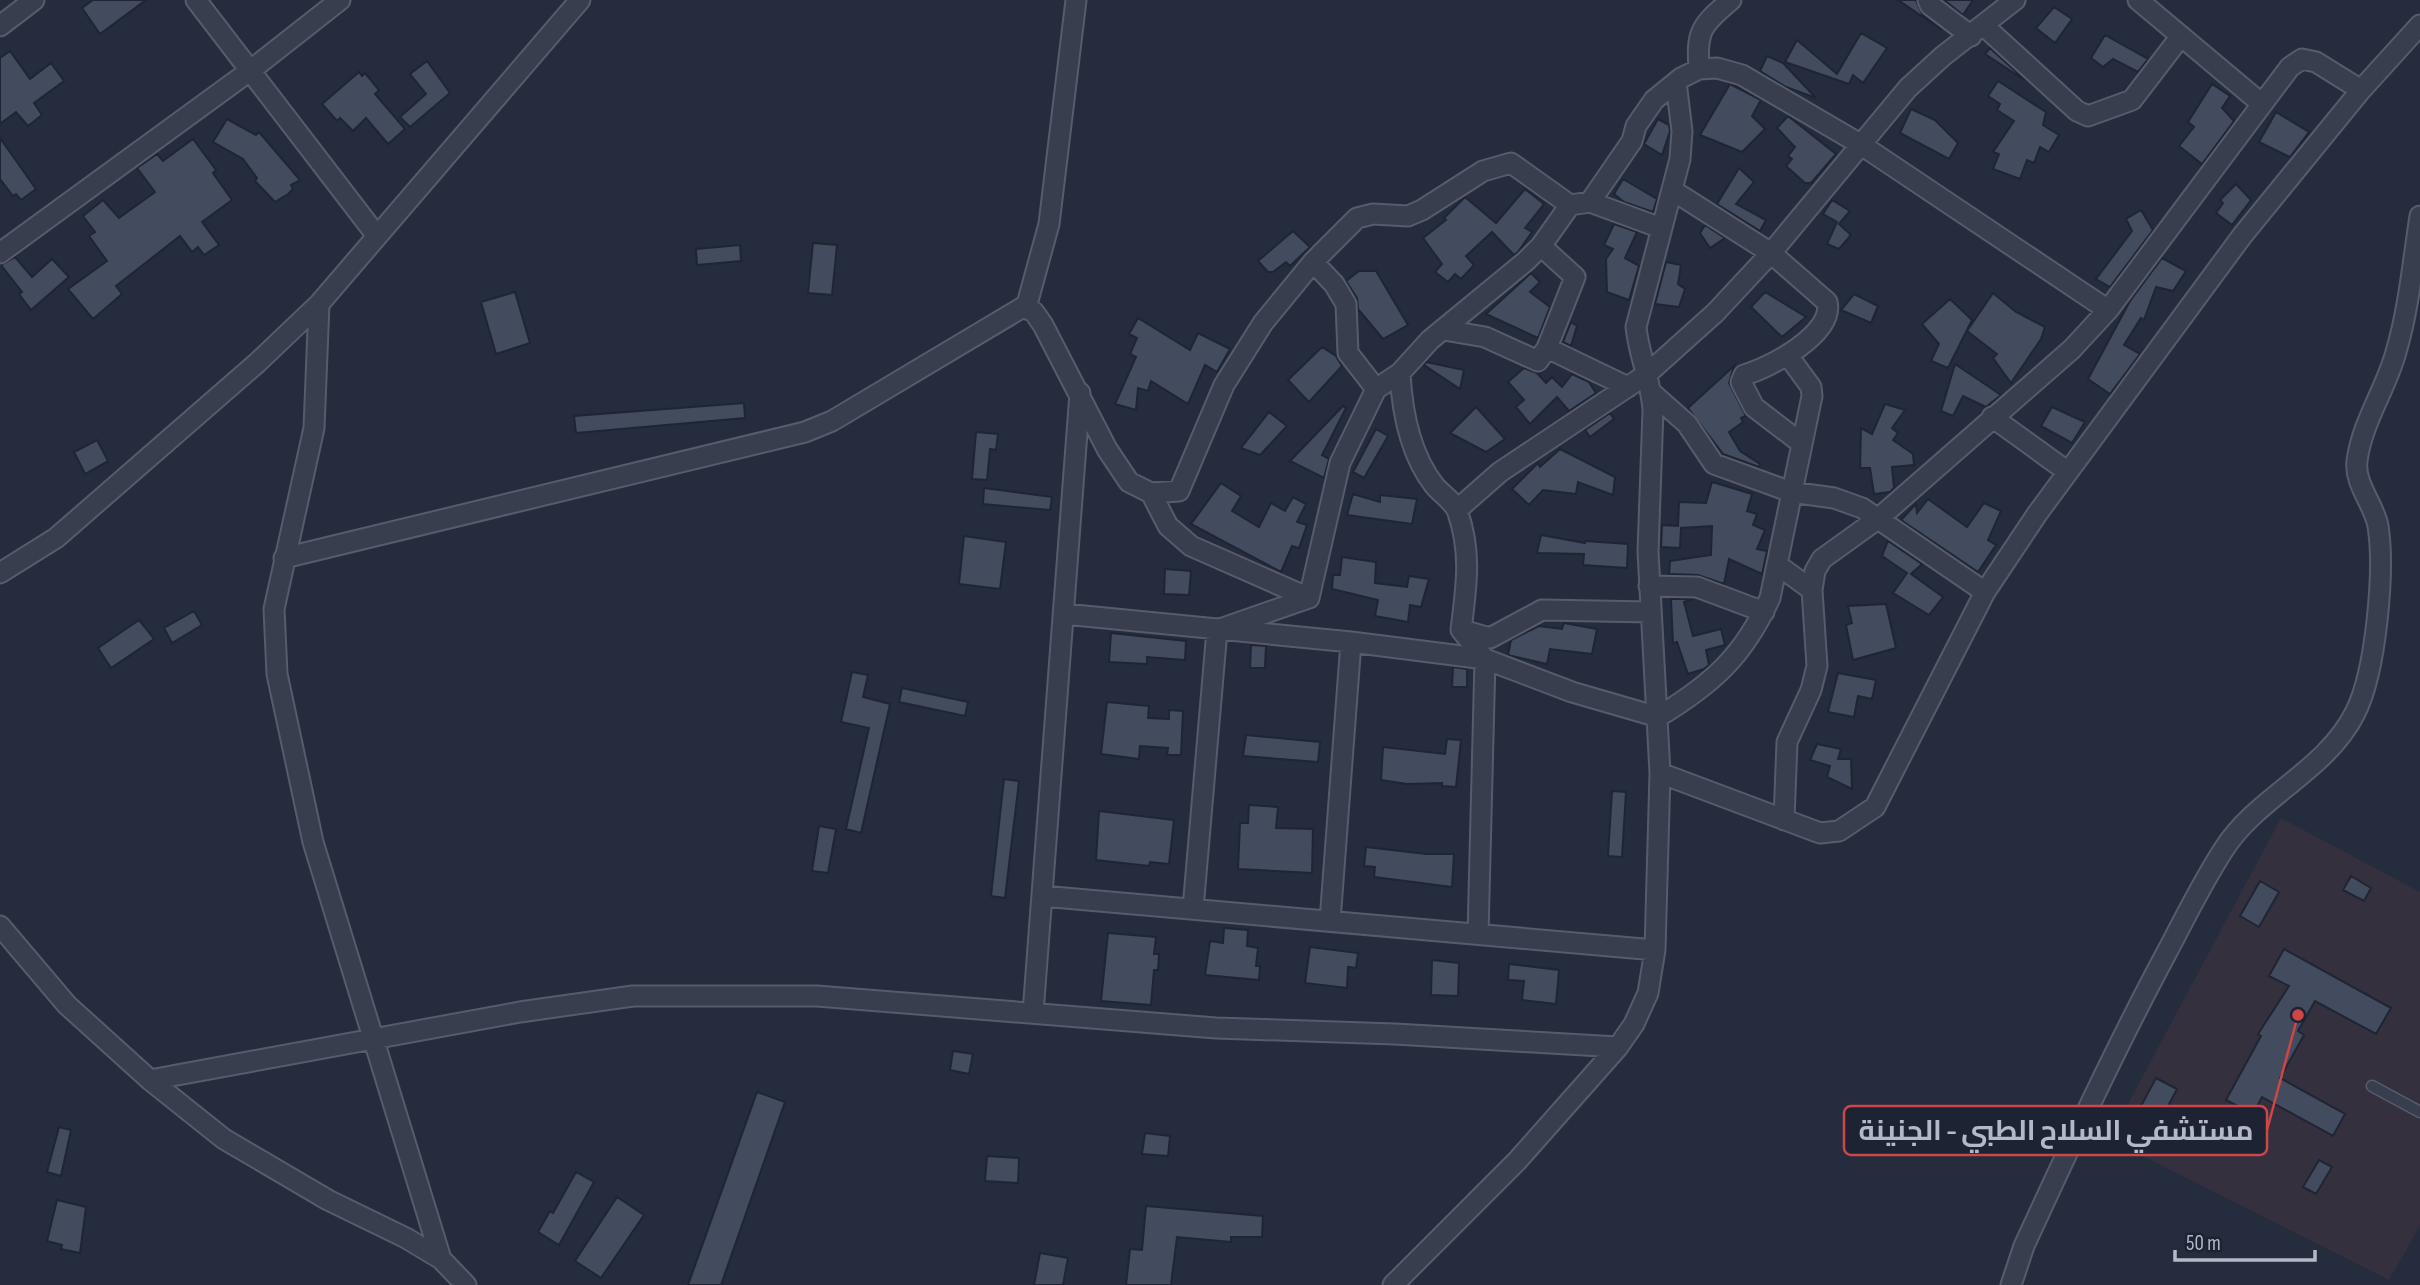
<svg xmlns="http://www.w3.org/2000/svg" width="2420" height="1285" viewBox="0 0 2420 1285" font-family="'Sofia Sans Condensed',Cairo,sans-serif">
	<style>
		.medical { fill: #34303e }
		.building { fill: #434b5f; stroke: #1f2534; stroke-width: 2 }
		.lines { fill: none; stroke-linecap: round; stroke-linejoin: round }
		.lane-casing { stroke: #565c6b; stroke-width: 13 }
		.street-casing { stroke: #565c6b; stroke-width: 23 }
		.lane { stroke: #383e4d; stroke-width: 10 }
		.street { stroke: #383e4d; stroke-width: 19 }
		.leader { fill: none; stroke: #cf4548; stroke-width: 2.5 }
		.callout-dot { fill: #cf4548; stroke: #1d2332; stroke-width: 2.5 }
		.callout { fill: #1d2332; stroke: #cf4548; stroke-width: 2.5 }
		.callout-label { font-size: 28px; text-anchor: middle; font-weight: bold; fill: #b4b9c8 }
	</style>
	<rect width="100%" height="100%" fill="#242c3d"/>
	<path class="medical" d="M2281,818L2420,892V1226L2389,1280L2109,1139Z"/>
	<path class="building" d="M93,0H146L100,34L82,8Z
		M1898,0H1916L1922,14L1942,30Z
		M1944,0H1973L1963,15Z
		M2054,7L2072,19L2055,43L2036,28Z
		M1861,33L1887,48L1863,83L1853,75L1849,84L1785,62L1797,40L1837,74Z
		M2105,35L2148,59L2138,72L2113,59L2103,67L2091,58Z
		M1990,48L2024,79H2023L1985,54Z
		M10,51L30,79L51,63L64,81L34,103L42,115L28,126L16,112L0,124V58Z
		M1767,56L1783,63L1816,98L1786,87L1760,71Z
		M427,61L450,93L410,127L400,117L426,94L410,74Z
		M359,72L362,76L365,73L379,90L375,94L405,129L388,144L366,118L353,131L340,118L337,121L322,104Z
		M1998,81L2046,112L2043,125L2059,135L2049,152L2040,147L2034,163L2027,160L2020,179L1993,169L1999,154L1993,152L2014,121L1997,110L2000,104L1988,96Z
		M1730,84L1761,100L1752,116L1765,129L1742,152L1700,135Z
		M2212,84L2230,96L2222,108L2234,121L2202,164L2179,146L2194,127L2188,122Z
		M1911,109L1935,120L1958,143L1949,159L1900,133Z
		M2276,112L2309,132L2290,157L2259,142Z
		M1788,116L1836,154L1811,183H1805L1786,166L1792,159L1788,156L1795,147L1777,128Z
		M227,119L256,135L259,132L300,180L291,185L293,189L288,194L275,202L255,181L257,178L243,159L213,142Z
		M1658,119L1669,125L1670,131L1662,155L1644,144Z
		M0,138L36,189L21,200L16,194L13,196L0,179Z
		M193,139L216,170L213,173L232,200L202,222L219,245L204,255L198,247L192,252L180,236L116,286L122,294L93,319L68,289L107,261L89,236L95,232L83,216L103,200L119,218L155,192L137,168L157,154L163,161Z
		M1739,168L1754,182L1736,204L1766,220L1760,231L1717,204Z
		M1623,179L1657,199L1653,212L1624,202L1614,194Z
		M2236,184L2251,200L2232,225L2216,213L2223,203L2220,200Z
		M1525,189L1544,204L1525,228L1532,232L1518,252L1514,255L1492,232L1466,256L1474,265L1461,279L1455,274L1448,282L1435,272L1442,264L1423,238L1446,220L1444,218L1465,197L1496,223Z
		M1832,200L1850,211L1839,224L1851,235L1839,249L1827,244L1837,222L1823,214Z
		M2141,210L2153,230L2110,287L2096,279L2132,231L2126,219Z
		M1614,224L1637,232L1625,258L1639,266L1629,300L1607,292L1606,259L1613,249L1604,245Z
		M1705,225L1725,238L1710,248L1700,233Z
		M1293,231L1310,247L1290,266L1286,262L1273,272H1268L1258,261Z
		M813,243L837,245L832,295L808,293Z
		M740,245L741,261L697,265L696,249Z
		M15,257L32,277L52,259L69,277L31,310L19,294L22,292L1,265Z
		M2162,258L2186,271L2173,291L2156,287L2144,320L2141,318L2124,345L2140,354L2110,394L2088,379L2130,301Z
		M1666,262L1681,265L1678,284L1685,289L1679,307L1655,304Z
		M1359,271H1376L1408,325L1383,339L1358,309L1357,298L1346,281Z
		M1531,273L1540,282L1530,292L1550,307L1538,338L1486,314Z
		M515,292L530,343L496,354L481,302Z
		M1765,292L1806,317L1782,337L1751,307Z
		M1993,293L2016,312L2045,327L2041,339L2011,383L1993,358L1997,354L1967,331Z
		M1854,294L1878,306L1871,323L1841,310Z
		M1950,299L1972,320L1948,368L1931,361L1939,344L1922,324Z
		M1138,318L1190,350L1198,333L1230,349L1217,372L1205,365L1188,404L1151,381L1148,391L1138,388L1136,410L1115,404L1136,357L1130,354L1137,338L1129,334Z
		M1571,322L1577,326L1571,346L1563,342Z
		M1322,347L1336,356L1342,366L1309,402L1288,380Z
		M1426,362L1464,370L1460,389L1424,365Z
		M1955,364L2001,395L1986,407L1963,396L1953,416L1941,411Z
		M1734,366L1729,383L1746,416L1741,418L1743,422L1729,432L1740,451L1760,464L1759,467L1723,454L1688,408Z
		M1524,368L1537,373L1546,383L1552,377L1562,387L1572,374L1589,382L1596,393L1569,411L1557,397L1530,424L1516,407L1524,400L1508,382Z
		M744,403L745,418L576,433L574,416Z
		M1885,404L1905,410L1892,428L1898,433L1893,440L1913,454L1914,465L1892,467L1894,488L1890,492L1874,494L1870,468H1860L1861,428L1872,434Z
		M1343,406L1346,408L1322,455L1329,459L1324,478L1290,461Z
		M1476,407L1505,439L1486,452L1450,433Z
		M2052,407L2085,422L2072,443L2041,426Z
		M1269,412L1287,426L1260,455L1241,448Z
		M1610,413L1614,419L1590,437L1585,430Z
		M1376,429L1388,436L1364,478L1353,472Z
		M976,432L998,434L996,450L990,449L987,480L972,479Z
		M97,440L108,461L85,474L74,452Z
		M1560,449L1615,477L1613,495L1578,482L1576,494L1543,490L1529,505L1512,489L1538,463L1540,467Z
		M1712,482L1752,494L1747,511L1757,514L1753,525L1765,530L1757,549L1767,551L1762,574L1729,559L1724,584L1698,575L1669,574L1670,561L1711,555L1712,526L1681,528L1680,548L1661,547L1662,525L1678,526L1679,502L1706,503Z
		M1221,483L1241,496L1232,511L1259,527L1271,503L1285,511L1293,497L1306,504L1297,522L1307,525L1299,548L1292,546L1281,572L1191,524Z
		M984,488L1052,497L1050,510L983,504Z
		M1353,494L1380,502V495L1417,499L1412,524L1347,515Z
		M1928,499L1967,527L1984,503L2001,511L1988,540L1996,545L1978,572L1901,520L1916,504L1917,513Z
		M1541,535L1585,543V541L1628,544L1627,568L1583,565L1584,554L1537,553Z
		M964,536L1006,542L1000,589L959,584Z
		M1888,541L1922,564L1911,574L1943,597L1929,615L1893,593L1907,573L1882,556Z
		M1342,557L1376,562L1375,583L1407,587L1409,576L1429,579L1421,607L1410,605L1408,622L1375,616L1378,600L1332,589L1333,575H1340Z
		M1165,569L1191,571L1189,595L1164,594Z
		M1671,599H1693L1684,602L1693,636L1721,629L1725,645L1706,650L1709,665L1704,669L1688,674L1677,642L1673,643Z
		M1886,604L1896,648L1853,660L1846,625L1852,623L1848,606Z
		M194,611L202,625L172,643L164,628Z
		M139,620L154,639L111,668L98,648Z
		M1564,623L1597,629L1592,654L1550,649L1547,664L1508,655L1511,640L1539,626L1562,629Z
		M1111,633L1186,641L1185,660L1147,657V664L1109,662Z
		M1251,645L1266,646L1265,668H1250Z
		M1453,667L1467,669V687H1452Z
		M852,672L868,675L863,697L890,704L861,833L846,829L869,728L841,722Z
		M1838,673L1876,680L1872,699L1858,696L1854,717L1828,712Z
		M902,688L968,702L965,716L899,702Z
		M1107,702L1149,706L1148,718L1169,719V710L1183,711L1181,755H1167L1168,748L1140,746L1139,759L1101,754Z
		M1246,735L1320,742L1318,762L1243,756Z
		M1447,739L1461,740L1456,787L1442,786V783L1407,784L1381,780L1383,747L1445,754Z
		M1817,744L1841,749L1838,759H1851L1852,789L1827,777L1830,766L1810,760Z
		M1004,779L1019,781L1005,898L991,896Z
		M1612,791L1626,792L1622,857L1608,856Z
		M1249,805L1278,807L1276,828L1313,829L1312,873L1238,869L1240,823H1248Z
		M1099,811L1174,820L1169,864L1150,862L1149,866L1096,860Z
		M819,826L836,829L828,873L812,871Z
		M1366,847L1426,854H1454L1452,887L1374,877L1375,867L1364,866Z
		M2351,876L2371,888L2364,901L2343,890Z
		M2260,881L2279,892L2259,927L2240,916Z
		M1224,928L1248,930L1247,946L1258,948L1256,966H1260L1259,980L1205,975L1210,941L1223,943Z
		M1108,933L1156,937L1154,954H1159L1158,970H1154L1151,1005L1101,1001Z
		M1310,947L1358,953L1356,968L1348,967L1347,988L1305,983Z
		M2284,949L2391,1008L2376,1034L2315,1001L2298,1031L2304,1035L2280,1078L2345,1114L2333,1136L2262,1097L2253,1114L2226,1100L2261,1036L2258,1034L2289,986L2269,976Z
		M1432,960L1459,963L1458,996L1431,995Z
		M1509,964L1559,970L1556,1004L1522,1000L1524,981L1508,980Z
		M953,1051L973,1054L969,1074L950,1070Z
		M2156,1078L2177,1089L2159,1123L2174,1131L2162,1154L2126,1134Z
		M757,1092L785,1102L721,1285H688Z
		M59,1127L71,1130L61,1176L47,1172Z
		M1145,1133L1170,1136L1168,1156L1142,1154Z
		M987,1156L1019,1158L1018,1183L985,1181Z
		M2319,1160L2332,1167L2316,1194L2303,1187Z
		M576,1172L594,1182L559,1245L538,1232L550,1211L553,1213Z
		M617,1197L644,1215L601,1278L575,1261Z
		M57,1200L86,1207L80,1253L61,1249L62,1245L47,1241Z
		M1146,1206L1263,1216L1262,1237H1231V1242L1177,1237L1171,1285H1126L1130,1249L1142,1250Z
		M1040,1253L1068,1258L1063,1285H1034Z"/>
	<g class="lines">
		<defs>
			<path id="lane" d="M2372,1086L2420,1112"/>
			<path id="street" d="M196,0L377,236
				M1928,0L1930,5L1971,36
				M2138,0L2262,104
				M0,26L34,0
				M1984,26L2077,111L2088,116L2132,100L2181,36
				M1699,69C1696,30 1702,25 1731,0
				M2361,90L2420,25
				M1672,190L1771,253L1827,302C1835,334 1769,368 1744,375L1741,382L1754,407L1801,443
				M1590,202L1632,141L1636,126L1654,100L1681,78L1699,69L1717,68L1742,75L1860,144L2108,310
				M0,253L251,70L340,0
				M1313,262L1334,284L1346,304L1348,353L1376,389
				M319,304L314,428L274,609L277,674L313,842L441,1259
				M1026,308L1049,224L1076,0
				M1444,330L1485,337L1538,361L1547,348L1575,277L1541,246
				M1547,348L1628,387
				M1400,373C1402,411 1410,454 1434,485C1441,494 1455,502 1458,513C1472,554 1466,588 1461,630L1485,659L1478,934
				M1652,393L1687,424L1714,464L1791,492L1834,498L1862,508L1985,592
				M1992,417L2068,472
				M1151,493L1168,526L1191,546L1309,598
				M1458,509L1500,472L1647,374L1715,313L1771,253L1908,88L1943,56L2015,0
				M284,558L805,432L832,421L1023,307L1034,312L1043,325L1107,449L1129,482L1151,493L1179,491L1224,385L1263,323L1313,262L1357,218L1373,214L1408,216L1422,210L1483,171L1511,163L1570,205L1590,202L1661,228
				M1779,566L1812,590
				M0,573L56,538L257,363L319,304L580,0
				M1649,586L1697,587L1764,612
				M1064,614L1351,642L1485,659L1572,692L1658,717C1712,684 1743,657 1770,598L1812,396L1811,387L1789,357
				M1462,630L1490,638L1542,610L1651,612
				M1660,773L1820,833L1839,831L1875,807L1985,592L2037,514L2242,236L2361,90L2316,62L2302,59L2290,67L2108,310L2072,349L1879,518L1822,559L1815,571L1812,590L1817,666L1811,690L1787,742L1784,820
				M1042,896L1655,950
				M1193,909L1217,630L1309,598L1340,463L1376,389L1400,373L1430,340L1526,261L1541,246L1570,205
				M1330,921L1351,642
				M0,926L67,1005L150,1080L224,1139L328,1200L406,1238L441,1259L466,1285
				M1033,1013L1080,393
				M150,1080L520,1012L633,996H817L1216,1028L1395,1034L1618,1047
				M1393,1285L1517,1161L1618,1047L1634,1024L1648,993L1655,950L1660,773L1648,552L1653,410C1651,381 1639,356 1636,327L1680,159L1682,131L1676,82
				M2011,1285L2024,1246C2070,1146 2116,1047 2168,950C2186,916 2203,881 2224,849C2258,796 2326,771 2355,713C2376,672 2385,571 2378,526C2374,504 2354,484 2357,461C2362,422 2386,389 2396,352C2409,308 2413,261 2420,216"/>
		</defs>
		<use href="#lane" class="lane-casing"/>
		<use href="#street" class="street-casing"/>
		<use href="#lane" class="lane"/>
		<use href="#street" class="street"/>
	</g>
	<path class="leader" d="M2298 1015L2267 1130"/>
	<circle class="callout-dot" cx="2298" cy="1015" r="7"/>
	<rect class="callout" x="1844" y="1106" width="423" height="49" rx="7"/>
	<g class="callout-label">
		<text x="2056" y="1140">مستشفي السلاح الطبي - الجنينة</text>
	</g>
	<path d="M2175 1250v10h140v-10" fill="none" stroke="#b4b9c8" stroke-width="3.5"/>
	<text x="2186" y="1250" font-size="21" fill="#b4b9c8" stroke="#1d2332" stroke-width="5" paint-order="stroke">50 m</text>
</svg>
